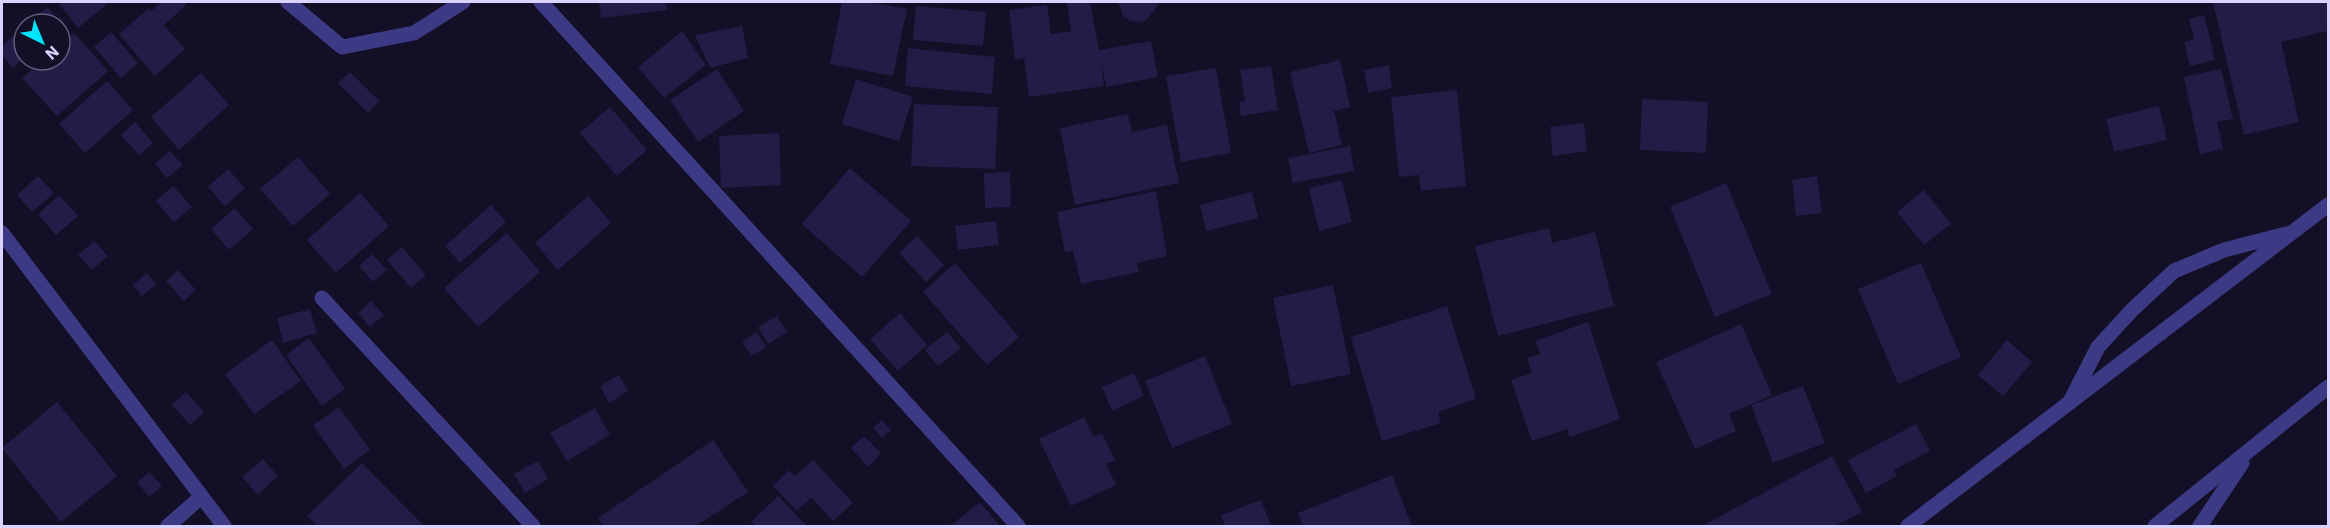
<svg xmlns="http://www.w3.org/2000/svg" width="2330" height="528" font-family="'IBM Plex Sans',sans-serif">
<rect width="100%" height="100%" fill="#130f26"/>
<!-- building -->
<g fill="#241b47">
<polygon points="62,2 110,2 78,28 59,4"/>
<polygon points="162,2 185,2 187,4 164,25 185,49 155,76 119,34 149,8 151,11"/>
<polygon points="599,2 666,2 667,10 601,18"/>
<polygon points="842,2 869,2 907,9 893,76 830,64"/>
<polygon points="1067,2 1090,2 1099,50 1151,41 1158,77 1106,87 1101,60 1104,86 1029,97 1024,58 1015,60 1009,10 1047,5 1051,34 1071,31"/>
<polygon points="1118,2 1157,2 1158,5 1147,20 1139,22 1130,21 1123,16"/>
<polygon points="2213,2 2328,2 2328,31 2281,42 2299,122 2244,135"/>
<polygon points="916,6 986,12 983,46 913,40"/>
<polygon points="47,7 63,25 60,27 60,24 27,24"/>
<polygon points="2204,15 2215,60 2190,66 2184,42 2194,39 2189,19"/>
<polygon points="24,26 24,58 12,68 2,55 2,46"/>
<polygon points="742,26 748,58 710,68 695,35"/>
<polygon points="682,31 706,65 664,98 638,67"/>
<polygon points="111,32 138,63 121,78 94,47"/>
<polygon points="74,33 108,71 57,116 22,78 43,60 60,60 60,45"/>
<polygon points="908,48 995,57 992,94 905,86"/>
<polygon points="1340,60 1350,107 1334,111 1342,145 1309,153 1290,72"/>
<polygon points="1389,65 1392,88 1368,93 1364,70"/>
<polygon points="1271,66 1278,110 1241,116 1239,102 1245,101 1240,70"/>
<polygon points="1216,68 1231,153 1181,162 1166,76"/>
<polygon points="717,69 744,111 698,142 670,100"/>
<polygon points="2221,69 2233,119 2217,122 2223,149 2200,154 2184,77"/>
<polygon points="350,72 379,101 368,113 338,83"/>
<polygon points="201,73 229,105 179,150 151,117"/>
<polygon points="856,79 913,97 899,141 842,124"/>
<polygon points="107,81 133,110 85,153 59,124"/>
<polygon points="1457,90 1466,186 1421,191 1419,175 1399,177 1391,97"/>
<polygon points="1642,99 1708,102 1706,153 1640,150"/>
<polygon points="914,104 998,107 995,169 911,166"/>
<polygon points="2159,106 2167,140 2114,152 2106,119"/>
<polygon points="610,107 647,150 617,176 580,133"/>
<polygon points="1128,114 1132,132 1167,125 1179,183 1075,205 1060,128"/>
<polygon points="135,122 153,143 139,155 121,135"/>
<polygon points="1584,123 1587,151 1553,156 1550,127"/>
<polygon points="779,133 781,185 721,188 719,136"/>
<polygon points="1350,146 1354,171 1293,183 1288,158"/>
<polygon points="170,151 183,165 167,178 155,164"/>
<polygon points="298,157 330,194 293,226 260,189"/>
<polygon points="850,168 911,221 862,277 802,224"/>
<polygon points="228,169 245,188 225,206 208,187"/>
<polygon points="1010,172 1011,207 985,208 984,173"/>
<polygon points="38,176 54,193 32,212 17,195"/>
<polygon points="1817,176 1822,213 1796,216 1792,180"/>
<polygon points="1342,180 1352,222 1319,231 1309,188"/>
<polygon points="1726,183 1772,294 1715,317 1670,207"/>
<polygon points="173,186 192,207 174,222 156,201"/>
<polygon points="1924,190 1951,224 1924,245 1897,212"/>
<polygon points="1156,191 1167,256 1137,263 1139,272 1081,284 1073,251 1065,252 1057,212"/>
<polygon points="1252,192 1258,218 1206,231 1200,205"/>
<polygon points="360,193 389,226 336,273 307,240"/>
<polygon points="59,195 78,216 56,235 38,214"/>
<polygon points="588,196 611,223 558,270 535,243"/>
<polygon points="491,205 506,222 460,263 445,246"/>
<polygon points="235,208 253,229 229,250 211,229"/>
<polygon points="996,221 999,245 958,250 955,226"/>
<polygon points="1549,228 1552,243 1595,232 1614,306 1498,336 1475,246"/>
<polygon points="507,233 540,272 478,327 444,288"/>
<polygon points="917,236 944,265 926,282 899,253"/>
<polygon points="94,241 108,256 92,270 78,255"/>
<polygon points="402,247 426,275 411,288 387,260"/>
<polygon points="372,254 387,270 373,282 359,266"/>
<polygon points="955,263 1019,337 987,365 923,292"/>
<polygon points="1921,263 1961,357 1898,384 1858,289"/>
<polygon points="178,270 196,290 184,301 166,281"/>
<polygon points="147,273 156,284 142,296 133,285"/>
<polygon points="1333,285 1351,374 1291,386 1273,298"/>
<polygon points="371,301 384,315 370,327 358,313"/>
<polygon points="1447,306 1476,399 1438,412 1441,423 1382,441 1351,337"/>
<polygon points="310,309 317,333 283,343 277,318"/>
<polygon points="900,313 927,345 898,371 870,339"/>
<polygon points="777,316 787,332 768,344 758,327"/>
<polygon points="1588,322 1620,419 1570,437 1567,429 1532,441 1511,380 1532,373 1527,358 1540,354 1535,341"/>
<polygon points="1741,324 1772,395 1729,414 1736,431 1695,449 1656,362"/>
<polygon points="757,332 766,347 751,356 742,341"/>
<polygon points="947,332 961,348 938,366 925,350"/>
<polygon points="309,338 345,389 322,406 286,355"/>
<polygon points="272,340 301,381 254,414 225,374"/>
<polygon points="2007,340 2032,362 2003,396 1978,375"/>
<polygon points="1205,356 1232,424 1172,448 1145,381"/>
<polygon points="1134,373 1144,396 1112,411 1102,387"/>
<polygon points="619,375 628,391 609,403 600,386"/>
<polygon points="1803,386 1825,443 1773,463 1751,405"/>
<polygon points="186,392 204,412 190,425 172,405"/>
<polygon points="57,402 117,476 61,522 2,448"/>
<polygon points="339,407 370,450 344,469 313,425"/>
<polygon points="595,408 610,435 567,461 550,433"/>
<polygon points="1084,417 1094,437 1102,433 1115,460 1106,464 1116,485 1071,506 1039,439"/>
<polygon points="882,420 891,430 882,438 873,428"/>
<polygon points="1916,424 1930,451 1894,470 1897,476 1866,493 1848,460"/>
<polygon points="864,436 881,453 868,467 851,448"/>
<polygon points="713,440 748,492 696,526 604,526 598,518"/>
<polygon points="1832,456 1862,512 1835,526 1702,526"/>
<polygon points="263,459 278,476 258,495 242,477"/>
<polygon points="813,460 853,503 833,521 811,497 797,511 773,486 789,470 795,476"/>
<polygon points="538,461 548,479 525,493 514,474"/>
<polygon points="362,463 424,526 318,526 307,516"/>
<polygon points="149,472 162,486 149,497 137,482"/>
<polygon points="1392,475 1412,526 1303,526 1298,513"/>
<polygon points="778,496 807,526 756,526 751,522"/>
<polygon points="1261,500 1271,526 1225,526 1221,515"/>
<polygon points="980,502 1000,526 950,526"/>
</g>
<g fill="none" stroke-linecap="round" stroke-linejoin="round">
<!-- minor -->
<g stroke="#3d3a85" stroke-width="15">
<polyline points="288,2 342,47 414,33 463,2"/>
<polyline points="541,2 1018,526"/>
<polyline points="2,233 224,526"/>
<polyline points="322,298 533,526"/>
<polyline points="2071,400 2098,347 2132,310 2174,271 2224,250 2286,234"/>
<polyline points="168,526 201,497"/>
<polyline points="1908,526 2328,205"/>
<polyline points="2155,526 2328,387"/>
<polyline points="2200,526 2242,463"/>
</g>
</g>
<!-- border -->
<rect width="2330" height="528" fill="none" stroke="#d9d4ff" stroke-width="6"/>
<!-- north arrow -->
<g transform="translate(42 42) rotate(137)"><circle r="28" fill="#130f26" stroke="#625e7d" stroke-width="1.5"/>
<path d="M0-4.5L10 22L0 15L-10 22Z" fill="#00e5ff"/>
<text y="-9" font-size="16" font-weight="bold" text-anchor="middle" fill="#d9d4ff">N</text>
</g>
</svg>
